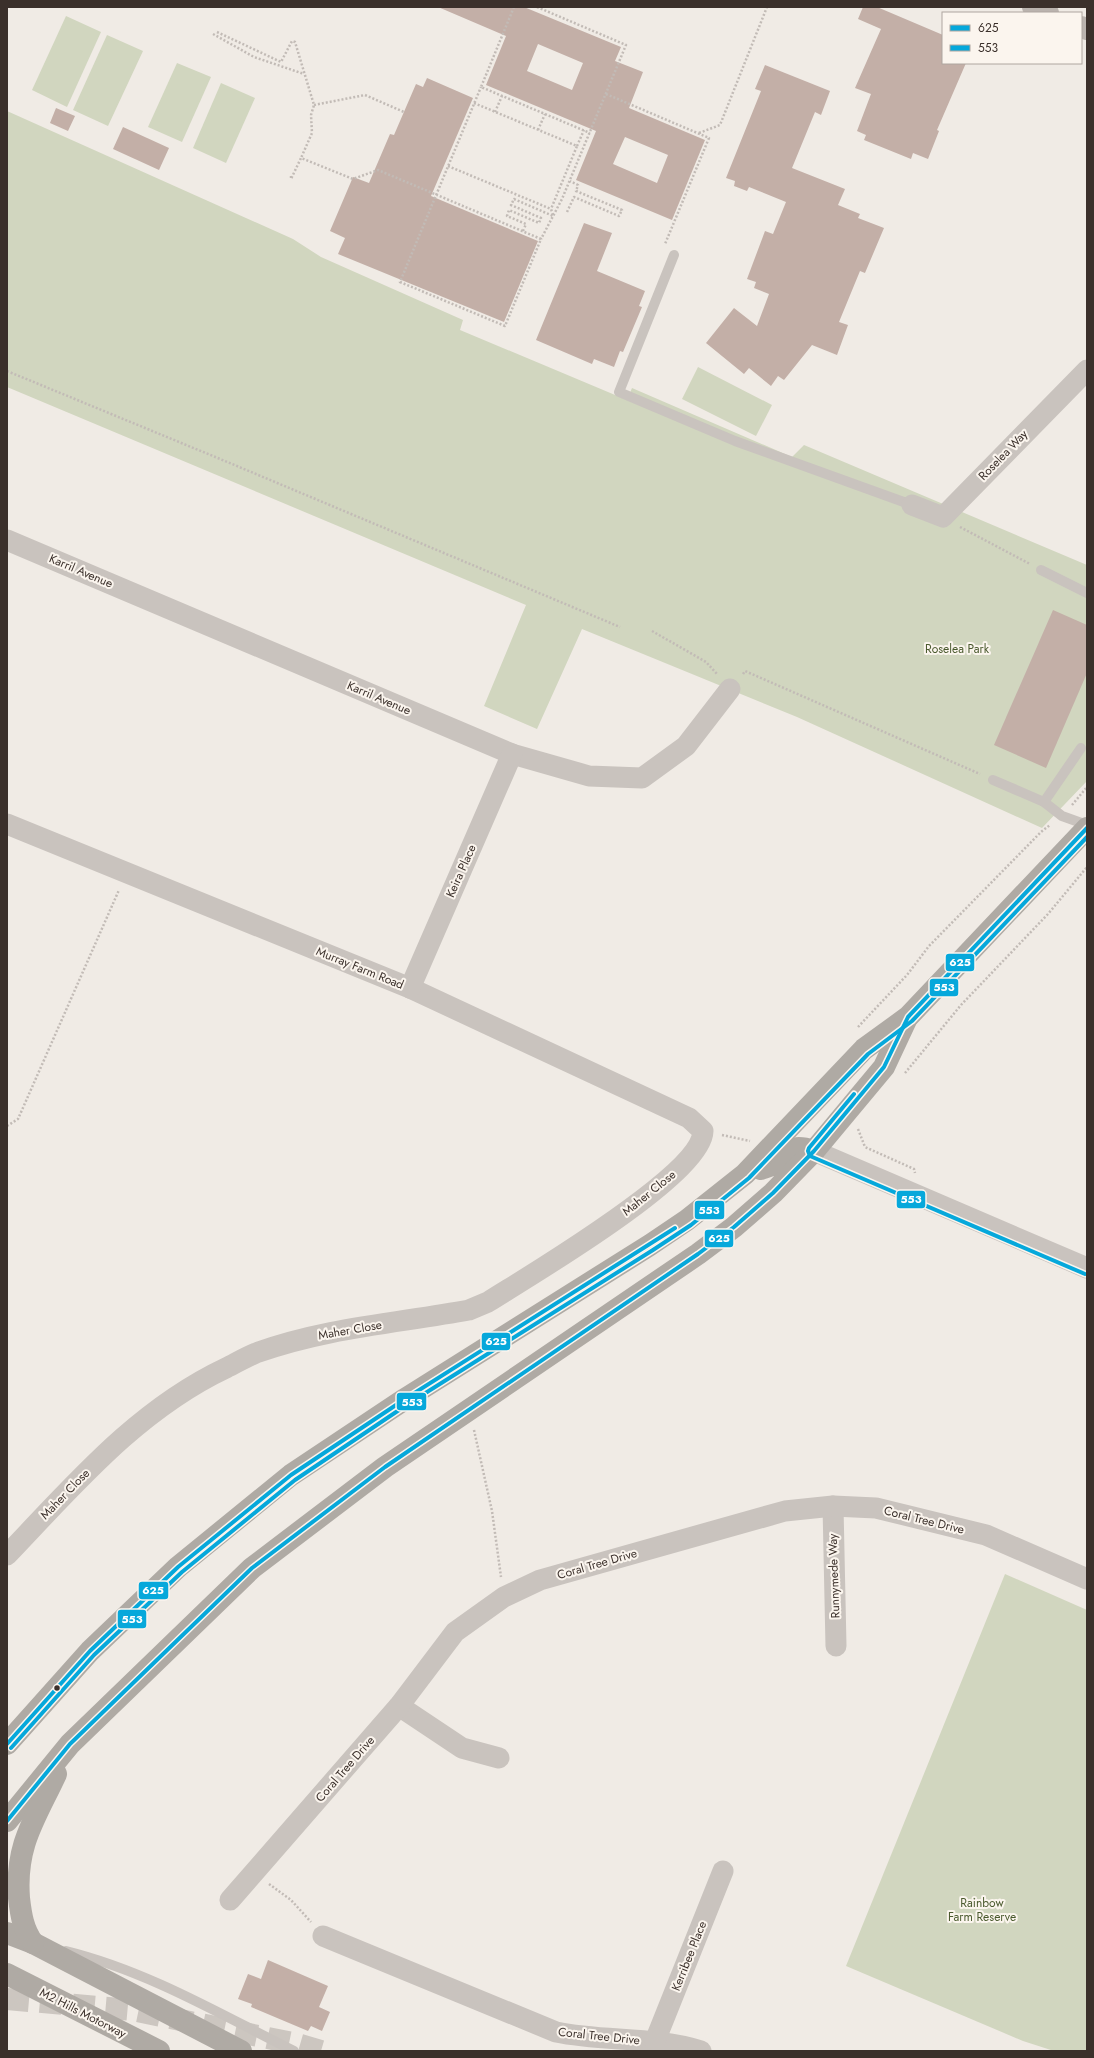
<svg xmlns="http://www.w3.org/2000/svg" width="1094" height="2058" font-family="Jost,sans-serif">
<rect width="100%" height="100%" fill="#f0ebe5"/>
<!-- green -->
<g fill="#d1d6bf">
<polygon points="66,16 101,32 67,107 32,90"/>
<polygon points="107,35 143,51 108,126 73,110"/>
<polygon points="177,63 211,77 182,142 148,127"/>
<polygon points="221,83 255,98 226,163 193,148"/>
<polygon points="7,111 293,239 321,257 463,320 460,330 627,400 632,388 792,457 804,445 1087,565 1087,781 1042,828 797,717 582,629 537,729 484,706 526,605 7,387"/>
<polygon points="698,367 772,405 756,436 682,399"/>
<polygon points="1005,1574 1087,1610 1087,2051 1054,2051 1023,2041 846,1966"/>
</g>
<!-- building -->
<g fill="#c3afa7" fill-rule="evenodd">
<path d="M438,7H524L621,47L615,61L643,72L629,108L705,140L672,220L576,180L596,131L486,85L506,36ZM538,44L583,63L572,90L527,71ZM625,137L668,155L657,183L613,164Z"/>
<polygon points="863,7 877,7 943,35 943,63 966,63 937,130 939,131 928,159 913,153 911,159 864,140 866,135 857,131 871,94 855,88 881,29 858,19"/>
<polygon points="765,65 830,91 821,115 815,112 792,168 845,189 838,205 860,214 858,218 884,228 865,273 860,271 839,322 848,325 837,355 812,345 784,380 778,376 771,386 749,368 744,374 706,343 734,308 757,326 769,294 754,288 756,282 747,279 765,231 773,234 786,202 749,187 747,191 734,186 735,181 726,178 761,91 755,89"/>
<polygon points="427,78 473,98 431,196 538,241 504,322 338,254 345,238 330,231 353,177 369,183 390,134 394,135 416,84 423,87"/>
<polygon points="56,108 75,116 68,131 50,123"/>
<polygon points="123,127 169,148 159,170 113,149"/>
<polygon points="584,223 612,233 597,271 645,291 639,306 642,307 623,352 620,351 614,367 594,359 592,364 536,340"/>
<polygon points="1053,610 1087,625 1087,673 1046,768 994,745"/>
<polygon points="268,1960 328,1986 319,2007 330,2012 322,2031 311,2026 308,2031 251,2007 252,2004 238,1999 248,1974 261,1979"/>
</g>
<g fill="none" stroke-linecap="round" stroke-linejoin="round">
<!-- highway-tunnel -->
<polyline stroke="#ccc6c0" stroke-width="22" stroke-dasharray="22 11" stroke-linecap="butt" points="7,1999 132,2010 297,2044 321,2051"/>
<!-- path -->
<g stroke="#c2bbb6" stroke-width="2.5" stroke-dasharray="2 2" stroke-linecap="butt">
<polyline points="514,7 481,87 590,133"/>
<polyline points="537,7 626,45 562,199 541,239"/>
<polyline points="217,32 281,62 292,41 295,42 314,105 311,115 312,133 301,158"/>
<polyline points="213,34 254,57 304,74"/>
<polyline points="606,94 709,138 665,244"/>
<polyline points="474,103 577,146 551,209"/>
<polyline points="314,105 365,95 404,112"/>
<polyline points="495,112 502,96"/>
<polyline points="538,130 545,114"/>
<polyline points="699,133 720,125 767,7"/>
<polyline points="577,146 584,130"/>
<polyline points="448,166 551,209 553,215"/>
<polyline points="291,176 291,179 301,158 353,179 378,170 541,239 505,326 400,282 481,87"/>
<polyline points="567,212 574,197 619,216 622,210 576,191 578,185 570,181"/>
<polyline points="523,231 526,224 507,216 509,210 539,223 541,218 511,205 514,199 553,216"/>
<polyline points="7,371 225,461 620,627"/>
<polyline points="960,527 1030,564"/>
<polyline points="652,631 706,662 718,675"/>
<polyline points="743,674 745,671 980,774"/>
<polyline points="1072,805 1087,787"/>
<polyline points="858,1027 907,975 929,946 1041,832 1050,825"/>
<polyline points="905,1073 961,1005 1048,914 1087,867"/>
<polyline points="7,1126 18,1119 119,890"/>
<polyline points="858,1129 865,1147 914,1169 915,1173"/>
<polyline points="722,1135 750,1141"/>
<polyline points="474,1430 492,1511 501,1577"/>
<polyline points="269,1884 291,1900 311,1922"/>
</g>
<!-- lane -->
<g stroke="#c9c3be" stroke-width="10">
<polyline points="674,255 619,392 735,441 912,505"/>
<polyline points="1041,570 1087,593"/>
<polyline points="993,780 1044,802 1062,816 1087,825"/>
<polyline points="1044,802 1081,748"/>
<path d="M66,1951C147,1971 220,2014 294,2051"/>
</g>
<!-- street -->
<g stroke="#c9c3be" stroke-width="21">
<polyline points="912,505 943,517 1087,370"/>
<polyline points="7,540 512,754 589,776 642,778 686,746 730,689"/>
<path d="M7,824L410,988L689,1118L703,1131C702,1175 527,1277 488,1302L469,1310C398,1323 325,1328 256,1353C246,1357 236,1363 226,1368C137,1410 74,1485 7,1555"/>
<polyline points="410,988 512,754"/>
<polyline points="814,1151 1087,1268"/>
<polyline points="833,1506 836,1646"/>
<polyline points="399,1706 462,1748 499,1758"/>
<polyline points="230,1900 399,1706 455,1632 504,1597 540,1580 785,1511 833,1506 876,1508 986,1535 1087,1579"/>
<path d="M323,1936L556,2032C604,2042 654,2036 701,2051"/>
<polyline points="655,2041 723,1871"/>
</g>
<!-- secondary -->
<g stroke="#bab3ae" stroke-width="22">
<polyline points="1033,7 1048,13"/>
<polyline points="1081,27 1087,29"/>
</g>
<!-- highway -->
<g stroke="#afaaa4" stroke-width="22">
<path d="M761,1169C765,1167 769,1166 773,1165C793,1155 786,1142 814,1151"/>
<polyline points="7,1744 90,1651 178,1567 291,1475 405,1399 650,1245 687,1220 745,1174 864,1049 908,1017 1087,828"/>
<polyline points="7,1821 70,1744 252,1568 385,1467 698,1254 734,1227 773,1193 814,1151 884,1067 906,1020"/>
<polyline points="7,1933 33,1943 241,2051"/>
<path d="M33,1943C23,1929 21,1915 19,1898C15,1845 35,1819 56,1774"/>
<polyline points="7,1974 159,2051"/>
</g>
<!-- bus-1 casing -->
<g stroke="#fbf5ee" stroke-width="7">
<g id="bus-1">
<polyline points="7,1744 90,1651 178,1567 291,1475 405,1399 675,1228"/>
<polyline points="7,1821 70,1744 252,1568 385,1467 698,1254 734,1227 773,1193 814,1151 884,1067 908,1017 1087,828"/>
</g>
</g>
<!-- bus-2 casing -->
<g stroke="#fbf5ee" stroke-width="7">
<g id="bus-2">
<polyline points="854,1094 809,1148 808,1151 810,1156 1085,1274"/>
<polyline points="11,1748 94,1655 182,1572 295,1480 408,1404 653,1250 691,1225 749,1178 868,1054 912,1021 1087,837"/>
</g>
</g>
<!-- bus-1 -->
<use href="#bus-1" stroke="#06a8db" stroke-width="4"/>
<!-- bus-2 -->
<use href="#bus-2" stroke="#06a8db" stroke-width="4"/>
</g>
<!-- markers -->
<circle fill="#3b302b" stroke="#fbf5ee" stroke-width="1.5" cx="57" cy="1688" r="3.5"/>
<g text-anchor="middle" stroke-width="4" stroke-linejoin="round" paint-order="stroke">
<!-- street labels -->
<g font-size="12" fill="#3b302b" stroke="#fbf5ee">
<text transform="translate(1003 455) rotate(-46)" y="4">Roselea Way</text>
<text transform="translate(81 571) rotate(23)" y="4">Karril Avenue</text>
<text transform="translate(379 698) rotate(23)" y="4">Karril Avenue</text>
<text transform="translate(461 871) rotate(-66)" y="4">Keira Place</text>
<text transform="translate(360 968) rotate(22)" y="4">Murray Farm Road</text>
<text transform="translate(649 1193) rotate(-39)" y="4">Maher Close</text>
<text transform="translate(350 1330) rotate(-10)" y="4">Maher Close</text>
<text transform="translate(65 1494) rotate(-46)" y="4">Maher Close</text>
<text transform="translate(924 1520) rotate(14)" y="4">Coral Tree Drive</text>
<text transform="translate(597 1564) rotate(-16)" y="4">Coral Tree Drive</text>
<text transform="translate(834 1576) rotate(-92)" y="4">Runnymede Way</text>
<text transform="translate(345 1769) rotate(-49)" y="4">Coral Tree Drive</text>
<text transform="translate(689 1956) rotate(-68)" y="4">Kerribee Place</text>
<text transform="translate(83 2013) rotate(27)" y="4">M2 Hills Motorway</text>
<text transform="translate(599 2036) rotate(6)" y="4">Coral Tree Drive</text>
</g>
<!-- park labels -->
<g font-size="12" fill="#4a5a2e" stroke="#fbf5ee">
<text x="957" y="653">Roselea Park</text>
<text x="982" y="1907">Rainbow<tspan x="982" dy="14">Farm Reserve</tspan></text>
</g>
</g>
<g stroke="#fbf5ee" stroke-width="1.5">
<rect x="945" y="953" width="30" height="19" rx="4" fill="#06a8db"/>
<rect x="929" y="978" width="30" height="19" rx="4" fill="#06a8db"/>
<rect x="896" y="1190" width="30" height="19" rx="4" fill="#06a8db"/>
<rect x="694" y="1200" width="31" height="20" rx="4" fill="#06a8db"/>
<rect x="704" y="1229" width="30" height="19" rx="4" fill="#06a8db"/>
<rect x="481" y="1332" width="30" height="19" rx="4" fill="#06a8db"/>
<rect x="396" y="1392" width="31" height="19" rx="4" fill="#06a8db"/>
<rect x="138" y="1581" width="31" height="19" rx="4" fill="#06a8db"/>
<rect x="117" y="1609" width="30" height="20" rx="4" fill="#06a8db"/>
</g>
<g font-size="11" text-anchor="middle" font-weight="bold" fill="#fff">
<text x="960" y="966">625</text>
<text x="944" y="991">553</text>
<text x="911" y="1203">553</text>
<text x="709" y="1214">553</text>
<text x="719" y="1242">625</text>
<text x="496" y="1345">625</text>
<text x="412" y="1406">553</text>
<text x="153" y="1594">625</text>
<text x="132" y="1623">553</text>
</g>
<!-- border -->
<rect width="1094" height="2058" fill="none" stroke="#3b302b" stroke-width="16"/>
<!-- legend -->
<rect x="942" y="12" width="140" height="52" fill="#fbf5ee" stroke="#aea6a0"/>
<rect x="950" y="25" width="20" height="6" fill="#06a8db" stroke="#aea6a0"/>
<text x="978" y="32" font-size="12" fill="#3b302b">625</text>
<rect x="950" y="45" width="20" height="6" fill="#06a8db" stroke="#aea6a0"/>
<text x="978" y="52" font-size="12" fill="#3b302b">553</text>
</svg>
